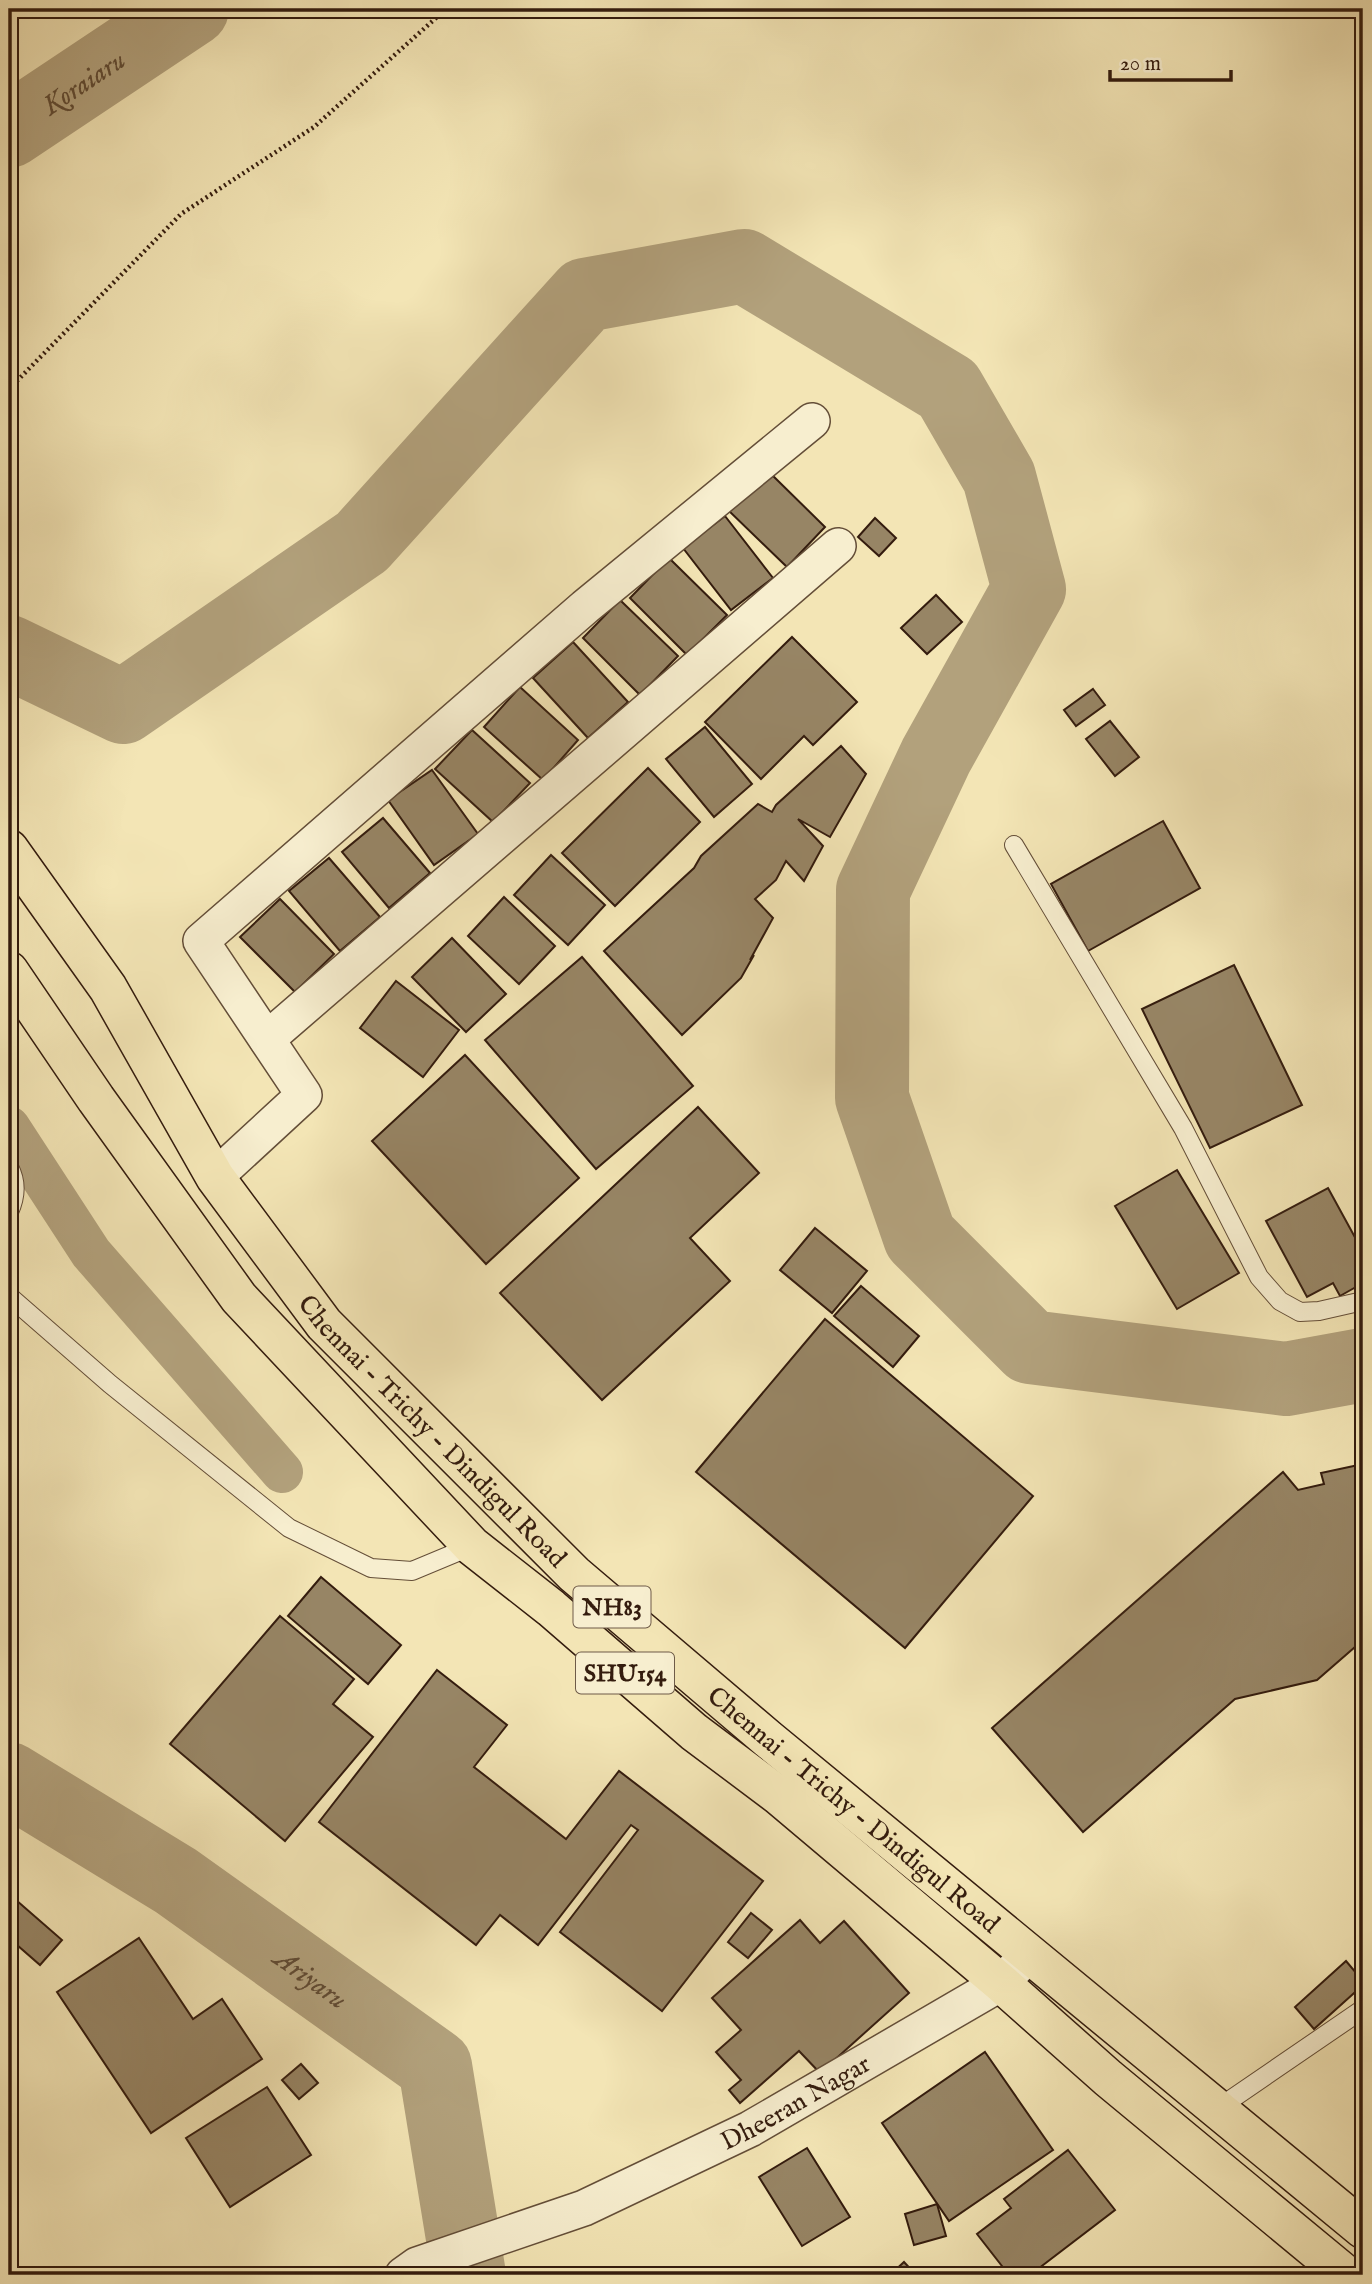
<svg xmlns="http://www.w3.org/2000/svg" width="1372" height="2284" font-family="'IM FELL English',serif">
<rect width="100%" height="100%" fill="#f3e5b5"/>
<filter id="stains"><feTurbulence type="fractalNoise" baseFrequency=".00286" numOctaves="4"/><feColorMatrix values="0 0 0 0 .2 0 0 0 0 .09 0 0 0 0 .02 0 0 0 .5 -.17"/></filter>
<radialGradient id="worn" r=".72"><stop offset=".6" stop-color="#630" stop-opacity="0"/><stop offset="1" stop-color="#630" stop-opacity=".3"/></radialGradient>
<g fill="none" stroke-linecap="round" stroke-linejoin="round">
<!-- canal -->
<polyline stroke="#b2a17c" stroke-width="42" points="9,1127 91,1253 282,1472"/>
<!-- river -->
<g stroke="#b2a17c" stroke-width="74">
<path id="s1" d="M9,131L192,9"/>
<polyline points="9,652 123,707 362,542 585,295 744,266 948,389 999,477 1029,589 936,756 873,890 872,1098 920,1237 1030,1347 1286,1379 1363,1365"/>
<path id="s2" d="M9,1779L176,1881L435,2066L469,2275"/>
</g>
</g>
<!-- building -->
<g fill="#978565" stroke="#341c0e" stroke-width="2">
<polygon points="766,469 825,527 787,567 727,509"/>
<polygon points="725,516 773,578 731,610 683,548"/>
<polygon points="875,518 896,538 879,556 858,537"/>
<polygon points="669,558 727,615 687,655 630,598"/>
<polygon points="936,595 962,622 927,654 901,628"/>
<polygon points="620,600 678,656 640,695 583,638"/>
<polygon points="792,637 857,702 813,745 804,736 761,779 705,722"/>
<polygon points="573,642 628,702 588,738 533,678"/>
<polygon points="520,687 578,740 543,780 484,727"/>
<polygon points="1093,689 1105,705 1076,726 1064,710"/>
<polygon points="1110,721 1139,757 1115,776 1086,739"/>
<polygon points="705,727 752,784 714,817 666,759"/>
<polygon points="472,730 530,783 493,822 435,769"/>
<polygon points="841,746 866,774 830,837 798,819 823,846 804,881 786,861 776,880 755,899 773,918 750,960 754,955 741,978 682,1035 604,951 694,868 701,856 758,804 772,812 776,805"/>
<polygon points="648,768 700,822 615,906 562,853"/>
<polygon points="432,770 478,834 434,865 388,800"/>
<polygon points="383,818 430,873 389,908 342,852"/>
<polygon points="1163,821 1200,888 1088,951 1051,884"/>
<polygon points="551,855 605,905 568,945 514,895"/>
<polygon points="329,858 380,917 340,951 289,891"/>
<polygon points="504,897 555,946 519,984 468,936"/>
<polygon points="280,899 334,954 295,992 240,937"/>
<polygon points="452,938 506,994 466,1032 412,977"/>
<polygon points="582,957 693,1086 596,1169 485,1040"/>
<polygon points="1234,965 1302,1105 1210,1148 1142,1009"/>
<polygon points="396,981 459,1030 423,1077 360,1028"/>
<polygon points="465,1055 579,1178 486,1264 372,1141"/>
<polygon points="698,1107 759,1173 690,1238 730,1281 602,1400 500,1293"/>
<polygon points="1177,1170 1239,1273 1177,1309 1115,1206"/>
<polygon points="1328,1188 1363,1252 1363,1283 1340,1296 1333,1283 1307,1297 1266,1221"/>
<polygon points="815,1228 867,1271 832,1313 780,1270"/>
<polygon points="861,1286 919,1336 893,1367 834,1316"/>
<polygon points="825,1319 1033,1496 905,1648 696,1472"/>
<polygon points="1363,1464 1363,1640 1317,1680 1235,1699 1083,1832 992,1728 1283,1472 1298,1490 1324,1484 1321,1473"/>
<polygon points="321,1577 401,1645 368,1684 288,1616"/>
<polygon points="280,1616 354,1679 333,1704 373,1737 285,1841 170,1744"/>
<polygon points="437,1670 507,1725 474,1767 566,1839 619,1771 763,1881 662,2011 560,1932 638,1830 631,1825 538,1945 500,1915 476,1945 319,1822"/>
<polygon points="16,1900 62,1940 40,1965 9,1938 9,1909"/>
<polygon points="751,1913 772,1930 748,1958 728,1942"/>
<polygon points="800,1920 820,1943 844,1921 909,1993 820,2073 799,2051 740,2103 729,2090 741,2080 716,2052 741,2030 712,1998"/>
<polygon points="139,1938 193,2019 222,1999 262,2059 151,2133 57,1992"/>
<polygon points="1346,1961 1363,1981 1363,1985 1314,2029 1295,2007"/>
<polygon points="985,2052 1053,2150 949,2221 882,2123"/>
<polygon points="301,2064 318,2083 299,2099 282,2080"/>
<polygon points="267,2087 311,2155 230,2207 186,2138"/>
<polygon points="807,2148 850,2217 802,2246 759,2177"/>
<polygon points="1068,2150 1115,2210 1030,2275 1009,2275 977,2234 1011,2208 1004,2199"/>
<polygon points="937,2204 946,2236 914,2245 905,2214"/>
<polygon points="904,2262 916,2275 890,2275"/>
</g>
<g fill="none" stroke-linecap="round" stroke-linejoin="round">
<!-- lane casing -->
<g stroke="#644e38" stroke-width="20">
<g id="lane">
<polyline points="1014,845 1183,1128 1259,1277 1280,1301 1300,1312 1319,1311 1363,1301"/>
<path d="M9,1167C17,1182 16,1197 9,1212"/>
<polyline points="9,1296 110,1384 289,1528 371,1568 412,1571 472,1546"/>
<polyline points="1217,2109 1363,2009"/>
</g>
</g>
<!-- street casing -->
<g stroke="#644e38" stroke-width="38">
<g id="street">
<polyline points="267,1039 838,546"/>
<polyline points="215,1177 304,1095 201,941 585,607 812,421"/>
<path id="s3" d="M403,2275L417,2265L584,2208L750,2129L1001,1983L1029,1954"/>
</g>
</g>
<!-- highway casing -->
<g stroke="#341c0e" stroke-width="41">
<g id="highway">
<path id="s4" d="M9,849L108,988L215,1177L324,1324L574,1574L768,1739L1363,2229"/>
<polyline points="9,971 96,1099 239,1298 472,1546 551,1608 694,1732 778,1795 1001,1983 1108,2078 1346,2275"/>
</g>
</g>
<!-- path -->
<polyline stroke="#341c0e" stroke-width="4.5" stroke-dasharray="2 3.5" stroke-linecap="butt" points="9,389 181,214 314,127 446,9"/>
<!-- lane -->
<use href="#lane" stroke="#f7eecf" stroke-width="18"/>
<!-- street -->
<use href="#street" stroke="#f7eecf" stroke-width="35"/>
<!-- highway -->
<use href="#highway" stroke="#f3e5b5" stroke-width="38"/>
</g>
<g text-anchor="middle" stroke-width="6" stroke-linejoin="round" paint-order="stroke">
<!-- shield labels -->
<g fill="#f7eecf" stroke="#6e5b48" stroke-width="2">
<rect x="573.5" y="1586.5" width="77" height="41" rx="5"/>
<rect x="576" y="1652.5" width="98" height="41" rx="5"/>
</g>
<g font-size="24" font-weight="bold" fill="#341c0e">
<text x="612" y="1615">NH83</text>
<text x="625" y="1681">SHU154</text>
</g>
<!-- street labels -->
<g font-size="26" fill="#341c0e" stroke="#f7eecf">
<text dy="9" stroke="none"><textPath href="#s4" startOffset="723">Chennai - Trichy - Dindigul Road</textPath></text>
<text dy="9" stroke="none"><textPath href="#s4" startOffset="1290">Chennai - Trichy - Dindigul Road</textPath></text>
<text dy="9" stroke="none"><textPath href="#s3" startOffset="430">Dheeran Nagar</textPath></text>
</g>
<!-- water labels -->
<g font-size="28" font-style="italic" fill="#604b34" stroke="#f7eecf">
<text dy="10" stroke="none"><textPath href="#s1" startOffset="89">Koraiaru</textPath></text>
<text dy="10" stroke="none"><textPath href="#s2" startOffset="362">Ariyaru</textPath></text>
</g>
</g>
<!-- margin -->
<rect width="1372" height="2284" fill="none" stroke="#f3e5b5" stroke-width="35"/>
<rect x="10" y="10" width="1351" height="2263" fill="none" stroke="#341c0e" stroke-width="3.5"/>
<rect x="18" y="18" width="1337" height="2249" fill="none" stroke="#341c0e" stroke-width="2"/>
<!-- scale -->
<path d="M1110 70v10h121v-10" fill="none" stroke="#341c0e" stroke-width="3.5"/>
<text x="1120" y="70" font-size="21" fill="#341c0e" stroke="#f7eecf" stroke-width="5" paint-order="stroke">20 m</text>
<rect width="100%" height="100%" filter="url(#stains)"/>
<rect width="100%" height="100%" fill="url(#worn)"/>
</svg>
